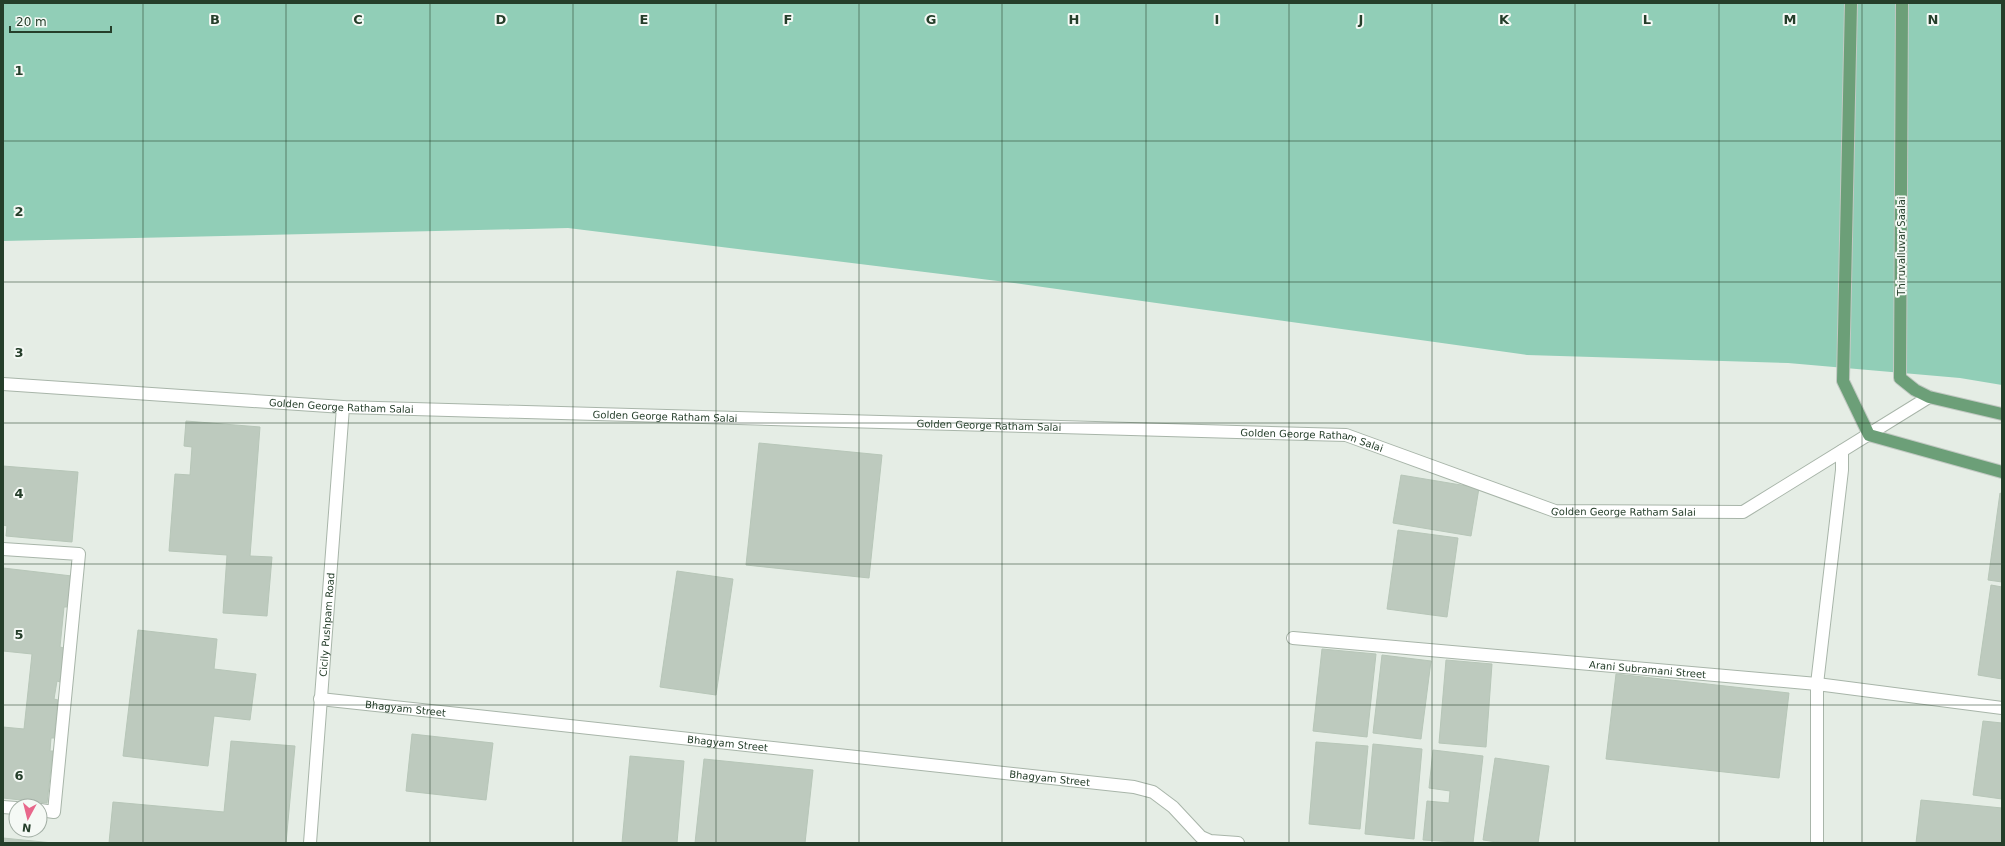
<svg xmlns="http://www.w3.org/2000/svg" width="2005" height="846" font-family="'DejaVu Sans',sans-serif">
<rect width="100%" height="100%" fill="#e5ede5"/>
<!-- water -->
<polygon fill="#91ceb7" points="3,3 2002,3 2002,385 1960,378 1788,363 1527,355 1014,283 568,228 3,241"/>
<!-- building -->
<g fill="#bdcabe" stroke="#b7c6b8">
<polygon points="186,421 260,427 250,556 272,557 267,616 223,613 227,555 169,551 175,474 190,475 192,447 184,446"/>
<polygon points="759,443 882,455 869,578 746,565"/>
<polygon points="3,466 78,472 72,542 6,536 7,526 3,525"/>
<polygon points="1401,475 1479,488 1471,536 1393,523"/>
<polygon points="2000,493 2002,494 2002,582 1988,580"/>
<polygon points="1398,530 1458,538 1447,617 1387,609"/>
<polygon points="3,568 72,576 69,607 64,607 60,647 64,648 60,682 57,681 54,699 58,700 54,738 51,738 50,751 53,751 47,803 3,798 3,727 24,729 32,654 3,651"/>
<polygon points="677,571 733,579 716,695 660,687"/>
<polygon points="1991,585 2002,587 2002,679 1978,675"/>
<polygon points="138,630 217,639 214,669 256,674 250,720 214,716 208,766 123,756"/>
<polygon points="1322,649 1376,654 1367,737 1313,731"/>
<polygon points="1382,655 1431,661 1421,739 1373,733"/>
<polygon points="1446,660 1492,664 1486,747 1439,743"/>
<polygon points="1616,674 1789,693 1779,778 1606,759"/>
<polygon points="1983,721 2002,723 2002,799 1973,795"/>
<polygon points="412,734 493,743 486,800 406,791"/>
<polygon points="231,741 295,746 286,843 109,843 113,802 224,812"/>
<polygon points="1316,742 1368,746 1360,829 1309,824"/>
<polygon points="1373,744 1422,749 1414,839 1365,834"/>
<polygon points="1433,750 1483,756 1473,843 1423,840 1427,801 1449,803 1450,791 1429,788"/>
<polygon points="630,756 684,761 677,843 622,843"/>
<polygon points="1495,758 1549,766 1538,843 1504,843 1483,840"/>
<polygon points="704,759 813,770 805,843 695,843"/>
<polygon points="1921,800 2002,808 2002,843 1916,843"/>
<polygon points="3,838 53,843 3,843"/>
</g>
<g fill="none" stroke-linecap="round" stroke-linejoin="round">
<!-- minor casing -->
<g stroke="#a8b5a9" stroke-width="14">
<g id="minor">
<path id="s1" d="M3,384L343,407L1346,435L1555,511L1743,512L1929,397"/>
<polyline points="3,549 79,554 54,812 40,810"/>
<path id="s2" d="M1293,638L1817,684L2002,708"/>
<path id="s3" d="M320,699L1134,787L1153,792L1173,807L1201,837L1210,841L1238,843"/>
<polyline points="3,807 16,808"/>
<path id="s4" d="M310,843L343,407"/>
<polyline points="1817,843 1817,684 1842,470 1842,451"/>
</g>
</g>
<!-- major casing -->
<g stroke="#c2c9c3" stroke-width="14">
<g id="major">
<polyline points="1851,3 1843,381 1869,435 2002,472"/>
<polyline points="1902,3 1900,378 1915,390 1929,397 2002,414"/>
</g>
</g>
<!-- minor -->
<use href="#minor" stroke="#fff" stroke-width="12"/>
<!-- major -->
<use href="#major" stroke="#6c9f78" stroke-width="12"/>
</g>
<!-- grid -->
<path fill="none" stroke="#253e2a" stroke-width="1" stroke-opacity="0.55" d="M143,3V843M286,3V843M430,3V843M573,3V843M716,3V843M859,3V843M1002,3V843M1146,3V843M1289,3V843M1432,3V843M1575,3V843M1719,3V843M1862,3V843M3,141H2002M3,282H2002M3,423H2002M3,564H2002M3,705H2002"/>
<g text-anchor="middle" stroke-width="4" stroke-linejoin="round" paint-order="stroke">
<!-- street labels -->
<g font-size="10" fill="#253e2a" stroke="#f5f9f5">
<text transform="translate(1901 246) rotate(-90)" y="4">Thiruvalluvar Saalai</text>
<text dy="4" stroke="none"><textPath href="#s1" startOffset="339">Golden George Ratham Salai</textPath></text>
<text dy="4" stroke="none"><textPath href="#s1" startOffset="663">Golden George Ratham Salai</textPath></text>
<text dy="4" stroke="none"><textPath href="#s1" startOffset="987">Golden George Ratham Salai</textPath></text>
<text dy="4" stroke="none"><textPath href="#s1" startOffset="1311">Golden George Ratham Salai</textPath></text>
<text dy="4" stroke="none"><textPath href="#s1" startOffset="1635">Golden George Ratham Salai</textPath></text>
<text dy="4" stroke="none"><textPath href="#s4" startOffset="219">Cicily Pushpam Road</textPath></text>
<text dy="4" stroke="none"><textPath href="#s2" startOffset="356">Arani Subramani Street</textPath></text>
<text dy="4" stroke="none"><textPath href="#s3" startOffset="86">Bhagyam Street</textPath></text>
<text dy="4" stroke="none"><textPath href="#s3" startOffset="410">Bhagyam Street</textPath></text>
<text dy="4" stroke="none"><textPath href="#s3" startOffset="734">Bhagyam Street</textPath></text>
</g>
</g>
<g font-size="13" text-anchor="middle" font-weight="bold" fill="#253e2a" stroke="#f5f9f5" stroke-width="4" stroke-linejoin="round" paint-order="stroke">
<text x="215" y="24">B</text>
<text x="358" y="24">C</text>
<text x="501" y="24">D</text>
<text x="644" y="24">E</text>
<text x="788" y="24">F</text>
<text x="931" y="24">G</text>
<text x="1074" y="24">H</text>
<text x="1217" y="24">I</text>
<text x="1361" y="24">J</text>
<text x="1504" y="24">K</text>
<text x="1647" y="24">L</text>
<text x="1790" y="24">M</text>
<text x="1933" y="24">N</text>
<text x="19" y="75">1</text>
<text x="19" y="216">2</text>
<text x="19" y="357">3</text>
<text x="19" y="498">4</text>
<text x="19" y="639">5</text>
<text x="19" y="780">6</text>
</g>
<!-- border -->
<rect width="2005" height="846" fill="none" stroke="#253e2a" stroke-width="8"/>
<!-- north arrow -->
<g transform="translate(28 818) rotate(187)"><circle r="19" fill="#f5f9f5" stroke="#a2aea4"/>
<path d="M0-3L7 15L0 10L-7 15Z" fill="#e8678b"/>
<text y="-6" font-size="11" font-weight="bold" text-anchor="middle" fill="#253e2a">N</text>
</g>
<!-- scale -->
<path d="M10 26v6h101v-6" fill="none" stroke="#253e2a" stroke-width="2"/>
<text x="16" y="26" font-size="12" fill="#253e2a" stroke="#f5f9f5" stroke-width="3" paint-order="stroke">20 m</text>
</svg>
